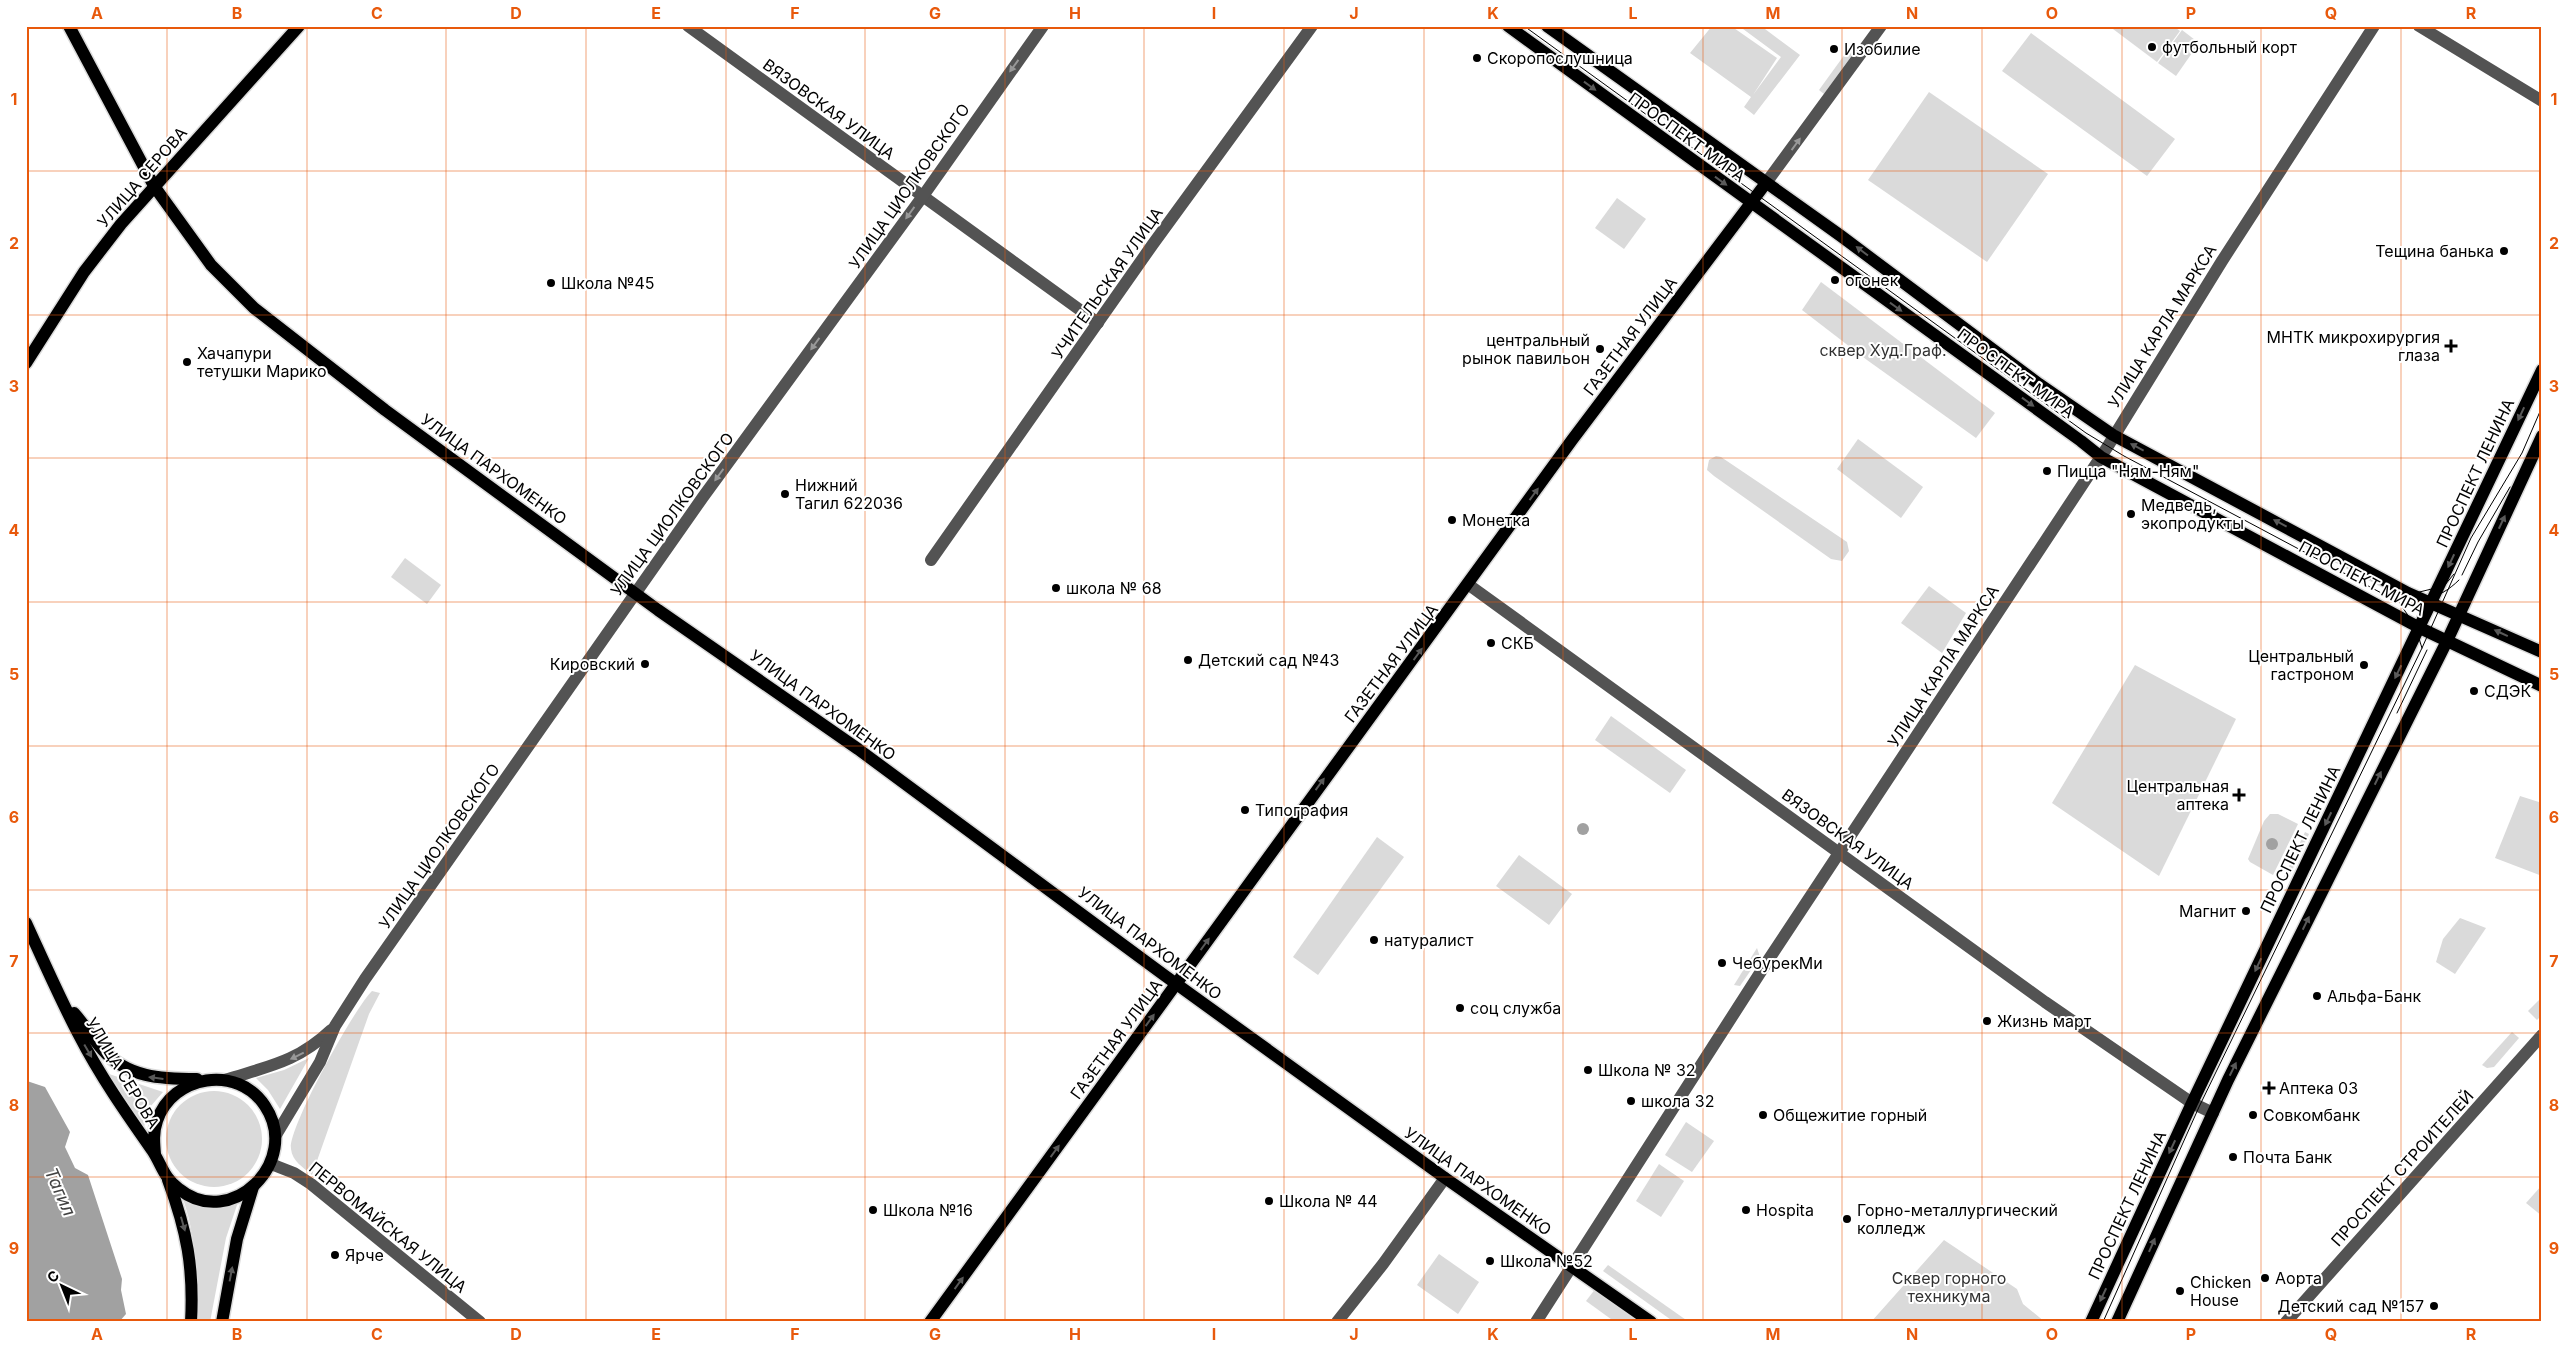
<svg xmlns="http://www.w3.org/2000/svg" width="2568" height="1348" font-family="Inter,sans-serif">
<rect width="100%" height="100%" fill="#fff"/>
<!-- green -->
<g fill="#dadada">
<polygon points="1712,26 1731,26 1777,58 1753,95 1781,57 1739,26 1761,26 1800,55 1754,115 1744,107 1751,97 1690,53"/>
<polygon points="2109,26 2173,26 2180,31 2157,62"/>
<polygon points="2182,30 2199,43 2176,76 2158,63"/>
<polygon points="2031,33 2175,139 2147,176 2002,71"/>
<polygon points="1853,43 1858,47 1824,94 1819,90"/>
<polygon points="1929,92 2048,174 1987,262 1868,180"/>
<polygon points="1617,198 1646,219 1624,249 1595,228"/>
<polygon points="1821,282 1995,413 1976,438 1867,360 1802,310"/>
<polygon points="1858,439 1923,487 1901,518 1837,469"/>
<polygon points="1716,456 1721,457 1847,542 1849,551 1842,561 1831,559 1714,476 1707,470 1709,460"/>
<polygon points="405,558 441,585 427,604 391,577"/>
<polygon points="1929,586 1966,613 1942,653 1901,623"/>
<polygon points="2135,665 2236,719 2159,876 2052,803"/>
<polygon points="1611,716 1686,770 1670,793 1595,740"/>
<polygon points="2520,796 2542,803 2542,876 2495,858"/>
<polygon points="2270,814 2278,814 2298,824 2273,875 2250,862 2248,859 2264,821"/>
<polygon points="2305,832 2309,834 2288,879 2284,877"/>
<polygon points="1377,837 1404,857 1318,975 1293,957"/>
<polygon points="1519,855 1572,894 1549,925 1496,886"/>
<polygon points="2460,918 2486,928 2455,974 2436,962 2443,939"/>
<polygon points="1757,948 1760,957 1740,986 1734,985"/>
<path d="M372,991L380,993L369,1014L312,1175C304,1168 292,1161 291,1149C288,1128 355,1007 372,991Z"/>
<polygon points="2542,997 2542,1015 2537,1020 2528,1011"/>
<polygon points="2512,1032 2519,1038 2494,1067 2487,1068 2482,1065"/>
<polygon points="309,1058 280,1109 268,1090 256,1078 284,1070"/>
<polygon points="109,1074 163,1092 150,1107 144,1127"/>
<circle cx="214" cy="1139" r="48"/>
<polygon points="1686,1122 1714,1141 1692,1172 1665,1155"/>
<polygon points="1659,1164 1684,1181 1661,1217 1636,1201"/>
<polygon points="2542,1185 2542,1216 2526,1203"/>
<path d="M187,1196L238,1202L226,1238L210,1322H196C197,1280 197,1239 183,1199Z"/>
<polygon points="1944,1240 2017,1289 2023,1304 2045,1322 1871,1322"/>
<polygon points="1439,1254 1479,1282 1458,1314 1417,1285"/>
<polygon points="1608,1265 1689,1322 1674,1322 1603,1271"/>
<polygon points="1596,1288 1644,1322 1615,1322 1586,1301"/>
</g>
<!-- water -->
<g fill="#a1a1a1">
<circle cx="1583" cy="829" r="6"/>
<circle cx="2272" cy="844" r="6"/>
<polygon points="26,1077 27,1081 45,1087 70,1132 65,1147 75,1168 88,1175 122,1279 121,1290 126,1314 119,1322 28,1322"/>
</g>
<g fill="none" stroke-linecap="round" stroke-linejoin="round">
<!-- major casing -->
<g stroke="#dbdbdb" stroke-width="15">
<g id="major">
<polyline points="69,26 154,186 211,265 254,308 385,410 658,610 858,749 1164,975 1445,1178 1651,1322"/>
<polyline points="1508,26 2081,441 2101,457 2420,628 2542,686"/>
<polyline points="1547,26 1841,236 2039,384 2113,435 2408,593 2542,652"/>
<polyline points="26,363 84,272 121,224 299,26"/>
<path d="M26,923C43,960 60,999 79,1035C100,1076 126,1113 152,1150C162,1165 163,1177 179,1189C231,1231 302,1161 265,1106C238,1064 172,1075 157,1121C153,1132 154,1143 155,1154"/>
<path d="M74,1013C84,1024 92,1038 102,1049C127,1078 162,1079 197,1079"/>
<path d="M168,1180C187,1231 194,1268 191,1322"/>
<polyline points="222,1322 237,1239 253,1187"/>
<polyline points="930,1322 1572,440 1766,183"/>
<polyline points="2091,1322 2192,1103 2542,370"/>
<polyline points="2117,1322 2228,1080 2447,641 2542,436"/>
</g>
</g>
<!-- minor -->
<g stroke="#535353" stroke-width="12">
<polyline points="688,26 1098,323"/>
<polyline points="2419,26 2542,101"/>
<polyline points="1766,183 1881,26"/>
<polyline points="931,560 1153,244 1312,26"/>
<polyline points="1469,585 2045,1002 2192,1103 2213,1113"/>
<path d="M225,1080C269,1066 297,1062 331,1030"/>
<polyline points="276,1135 320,1062 335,1026 365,979 703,497 923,196 1043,26"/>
<polyline points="271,1164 294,1173 311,1184 480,1322"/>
<polyline points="1337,1322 1383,1264 1445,1178"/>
<polyline points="1536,1322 1769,959 2108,446 2222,261 2374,26"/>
<polyline points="2286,1322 2542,1035"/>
</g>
<!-- major -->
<use href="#major" stroke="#000" stroke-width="12"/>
<!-- tram -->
<g stroke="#000" stroke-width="1">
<path d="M1524,26L2086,433L2124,456L2387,596C2415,604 2438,601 2459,580"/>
<polyline points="2462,575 2478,542 2510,487"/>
<polyline points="2407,595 2444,586 2454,574"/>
<polyline points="2395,596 2415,626 2422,648"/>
<polyline points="2397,713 2427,650"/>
<polyline points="2103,1322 2199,1107 2422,648 2471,538 2522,453 2542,407"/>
</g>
</g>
<!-- one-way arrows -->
<defs><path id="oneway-solid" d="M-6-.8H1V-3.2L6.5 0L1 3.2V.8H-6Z" transform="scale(1.25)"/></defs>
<g fill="#989898">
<use href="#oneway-solid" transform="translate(1014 66) rotate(126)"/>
<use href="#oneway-solid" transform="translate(1796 144) rotate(-54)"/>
<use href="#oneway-solid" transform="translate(910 213) rotate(126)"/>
<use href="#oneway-solid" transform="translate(815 344) rotate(126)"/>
<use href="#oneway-solid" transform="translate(719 475) rotate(126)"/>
<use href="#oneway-solid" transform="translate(297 1056) rotate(154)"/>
</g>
<g fill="#595959">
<use href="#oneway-solid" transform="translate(1590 86) rotate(36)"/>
<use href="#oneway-solid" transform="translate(1721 181) rotate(36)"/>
<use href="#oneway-solid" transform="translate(1862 251) rotate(-143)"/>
<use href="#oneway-solid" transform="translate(1896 307) rotate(36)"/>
<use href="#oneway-solid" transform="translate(2028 402) rotate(36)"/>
<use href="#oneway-solid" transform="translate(2521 414) rotate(115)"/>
<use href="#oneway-solid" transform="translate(2137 447) rotate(-152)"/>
<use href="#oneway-solid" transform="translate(1534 494) rotate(-54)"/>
<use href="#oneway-solid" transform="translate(2502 522) rotate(-65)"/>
<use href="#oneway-solid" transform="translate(2280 523) rotate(-152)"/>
<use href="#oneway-solid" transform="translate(2451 561) rotate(115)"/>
<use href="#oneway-solid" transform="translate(2501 633) rotate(-155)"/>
<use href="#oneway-solid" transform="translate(1418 654) rotate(-54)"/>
<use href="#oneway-solid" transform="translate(2398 672) rotate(116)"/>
<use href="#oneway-solid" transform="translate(2378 778) rotate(-64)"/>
<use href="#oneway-solid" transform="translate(1320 784) rotate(-54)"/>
<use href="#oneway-solid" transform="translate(2328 819) rotate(116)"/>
<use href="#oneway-solid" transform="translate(2306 923) rotate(-64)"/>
<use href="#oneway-solid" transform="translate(1205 944) rotate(-54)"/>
<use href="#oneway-solid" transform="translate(2258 965) rotate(115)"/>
<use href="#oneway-solid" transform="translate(1150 1020) rotate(-54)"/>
<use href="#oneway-solid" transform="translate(88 1051) rotate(60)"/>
<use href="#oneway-solid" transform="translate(2233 1069) rotate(-64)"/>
<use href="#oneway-solid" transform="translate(156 1078) rotate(-173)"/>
<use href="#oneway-solid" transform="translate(2172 1147) rotate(115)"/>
<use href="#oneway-solid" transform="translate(1055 1151) rotate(-54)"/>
<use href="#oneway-solid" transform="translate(183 1224) rotate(74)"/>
<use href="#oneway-solid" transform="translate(2152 1245) rotate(-66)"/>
<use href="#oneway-solid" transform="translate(231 1274) rotate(-79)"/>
<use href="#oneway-solid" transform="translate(959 1283) rotate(-54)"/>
<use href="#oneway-solid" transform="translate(2103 1295) rotate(115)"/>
</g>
<!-- grid -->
<path fill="none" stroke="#e8590c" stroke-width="1" stroke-opacity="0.55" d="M167,26V1322M307,26V1322M446,26V1322M586,26V1322M726,26V1322M865,26V1322M1005,26V1322M1144,26V1322M1284,26V1322M1424,26V1322M1563,26V1322M1703,26V1322M1842,26V1322M1982,26V1322M2122,26V1322M2261,26V1322M2401,26V1322M26,171H2542M26,315H2542M26,458H2542M26,602H2542M26,746H2542M26,890H2542M26,1033H2542M26,1177H2542"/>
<!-- markers -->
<g fill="#000" stroke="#fff" stroke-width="2">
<circle cx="2152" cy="47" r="5"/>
<circle cx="1834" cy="49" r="5"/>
<circle cx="1477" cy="58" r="5"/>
<circle cx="2504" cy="251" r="5"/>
<circle cx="1835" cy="280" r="5"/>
<circle cx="551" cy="283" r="5"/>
<path d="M2448.5 338.5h5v5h5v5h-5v5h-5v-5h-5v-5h5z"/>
<circle cx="1600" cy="349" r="5"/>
<circle cx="187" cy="362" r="5"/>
<circle cx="2047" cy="471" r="5"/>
<circle cx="785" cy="494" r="5"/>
<circle cx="2131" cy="514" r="5"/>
<circle cx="1452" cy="520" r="5"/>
<circle cx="1056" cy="588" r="5"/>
<circle cx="1491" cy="643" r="5"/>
<circle cx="1188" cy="660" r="5"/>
<circle cx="645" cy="664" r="5"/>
<circle cx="2364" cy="665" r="5"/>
<circle cx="2474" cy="691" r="5"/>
<path d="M2236.5 787.5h5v5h5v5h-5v5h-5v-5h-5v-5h5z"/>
<circle cx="1245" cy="810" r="5"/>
<circle cx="2246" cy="911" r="5"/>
<circle cx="1374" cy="940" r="5"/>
<circle cx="1722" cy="963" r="5"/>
<circle cx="2317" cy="996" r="5"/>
<circle cx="1460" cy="1008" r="5"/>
<circle cx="1987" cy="1021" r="5"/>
<circle cx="1588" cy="1070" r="5"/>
<path d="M2266.5 1080.5h5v5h5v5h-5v5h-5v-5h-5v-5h5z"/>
<circle cx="1631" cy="1101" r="5"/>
<circle cx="1763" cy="1115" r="5"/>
<circle cx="2253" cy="1115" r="5"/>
<circle cx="2233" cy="1157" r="5"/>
<circle cx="1269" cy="1201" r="5"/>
<circle cx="873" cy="1210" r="5"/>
<circle cx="1746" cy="1210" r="5"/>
<circle cx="1847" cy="1219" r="5"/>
<circle cx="335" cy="1255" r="5"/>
<circle cx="1490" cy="1261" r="5"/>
<circle cx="2265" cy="1278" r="5"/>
<circle cx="2180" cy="1291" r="5"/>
<circle cx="2434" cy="1306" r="5"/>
</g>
<g text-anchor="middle" stroke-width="4" stroke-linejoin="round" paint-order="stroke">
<!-- poi labels -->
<g font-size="16" fill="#000" stroke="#fff" text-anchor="start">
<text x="2162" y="53">футбольный корт</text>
<text x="1844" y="55">Изобилие</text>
<text x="1487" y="64">Скоропослушница</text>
<text x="2494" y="257" text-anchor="end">Тещина банька</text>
<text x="1845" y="286">огонек</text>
<text x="561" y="289">Школа №45</text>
<text x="2440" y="343" text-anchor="end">МНТК микрохирургия<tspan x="2440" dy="18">глаза</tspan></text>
<text x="1590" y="346" text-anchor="end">центральный<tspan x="1590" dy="18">рынок павильон</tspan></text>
<text x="197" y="359">Хачапури<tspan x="197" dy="18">тетушки Марико</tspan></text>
<text x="2057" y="477">Пицца "Ням-Ням"</text>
<text x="795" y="491">Нижний<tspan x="795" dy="18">Тагил 622036</tspan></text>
<text x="2141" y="511">Медведь,<tspan x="2141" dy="18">экопродукты</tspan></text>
<text x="1462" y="526">Монетка</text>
<text x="1066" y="594">школа № 68</text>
<text x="1501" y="649">СКБ</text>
<text x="2354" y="662" text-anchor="end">Центральный<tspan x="2354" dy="18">гастроном</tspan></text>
<text x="1198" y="666">Детский сад №43</text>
<text x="635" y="670" text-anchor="end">Кировский</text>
<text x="2484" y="697">СДЭК</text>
<text x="2229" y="792" text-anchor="end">Центральная<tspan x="2229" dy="18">аптека</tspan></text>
<text x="1255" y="816">Типография</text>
<text x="2236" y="917" text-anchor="end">Магнит</text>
<text x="1384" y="946">натуралист</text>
<text x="1732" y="969">ЧебурекМи</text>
<text x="2327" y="1002">Альфа-Банк</text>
<text x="1470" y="1014">соц служба</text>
<text x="1997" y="1027">Жизнь март</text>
<text x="1598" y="1076">Школа № 32</text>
<text x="2279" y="1094">Аптека 03</text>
<text x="1641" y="1107">школа 32</text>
<text x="1773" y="1121">Общежитие горный</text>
<text x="2263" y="1121">Совкомбанк</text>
<text x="2243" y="1163">Почта Банк</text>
<text x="1279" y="1207">Школа № 44</text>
<text x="883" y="1216">Школа №16</text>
<text x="1756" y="1216">Hospita</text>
<text x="1857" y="1216">Горно-металлургический<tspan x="1857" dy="18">колледж</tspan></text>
<text x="345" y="1261">Ярче</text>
<text x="1500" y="1267">Школа №52</text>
<text x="2275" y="1284">Аорта</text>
<text x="2190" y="1288">Chicken<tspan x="2190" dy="18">House</tspan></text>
<text x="2424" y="1312" text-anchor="end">Детский сад №157</text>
</g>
<!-- street labels -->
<g font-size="16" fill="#000" stroke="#fff">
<text transform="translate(829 109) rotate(36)" y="6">ВЯЗОВСКАЯ УЛИЦА</text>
<text transform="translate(1687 137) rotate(36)" y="6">ПРОСПЕКТ МИРА</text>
<text transform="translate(142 177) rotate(-49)" y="6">УЛИЦА СЕРОВА</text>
<text transform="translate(909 186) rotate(-55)" y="6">УЛИЦА ЦИОЛКОВСКОГО</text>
<text transform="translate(1107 283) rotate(-55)" y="6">УЧИТЕЛЬСКАЯ УЛИЦА</text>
<text transform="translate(2162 326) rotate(-58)" y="6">УЛИЦА КАРЛА МАРКСА</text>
<text transform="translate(1630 336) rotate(-53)" y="6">ГАЗЕТНАЯ УЛИЦА</text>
<text transform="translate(2016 373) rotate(36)" y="6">ПРОСПЕКТ МИРА</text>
<text transform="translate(494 469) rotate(36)" y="6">УЛИЦА ПАРХОМЕНКО</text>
<text transform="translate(2475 473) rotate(-65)" y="6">ПРОСПЕКТ ЛЕНИНА</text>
<text transform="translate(672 514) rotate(-54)" y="6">УЛИЦА ЦИОЛКОВСКОГО</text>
<text transform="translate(2362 578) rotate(28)" y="6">ПРОСПЕКТ МИРА</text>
<text transform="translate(1391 663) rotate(-53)" y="6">ГАЗЕТНАЯ УЛИЦА</text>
<text transform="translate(1943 666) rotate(-57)" y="6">УЛИЦА КАРЛА МАРКСА</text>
<text transform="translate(823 705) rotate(36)" y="6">УЛИЦА ПАРХОМЕНКО</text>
<text transform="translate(1848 839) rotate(36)" y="6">ВЯЗОВСКАЯ УЛИЦА</text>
<text transform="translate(2300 839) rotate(-64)" y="6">ПРОСПЕКТ ЛЕНИНА</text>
<text transform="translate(439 846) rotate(-55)" y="6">УЛИЦА ЦИОЛКОВСКОГО</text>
<text transform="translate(1150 943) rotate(37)" y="6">УЛИЦА ПАРХОМЕНКО</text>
<text transform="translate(1116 1039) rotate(-54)" y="6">ГАЗЕТНАЯ УЛИЦА</text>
<text transform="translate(123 1073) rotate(59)" y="6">УЛИЦА СЕРОВА</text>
<text transform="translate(2402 1168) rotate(-48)" y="6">ПРОСПЕКТ СТРОИТЕЛЕЙ</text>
<text transform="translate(1478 1181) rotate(35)" y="6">УЛИЦА ПАРХОМЕНКО</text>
<text transform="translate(2127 1205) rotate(-65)" y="6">ПРОСПЕКТ ЛЕНИНА</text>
<text transform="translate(388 1227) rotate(39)" y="6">ПЕРВОМАЙСКАЯ УЛИЦА</text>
</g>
<!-- park labels -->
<g font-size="16" fill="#313131" stroke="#fff">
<text x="1883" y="356">сквер Худ.Граф.</text>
<text x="1949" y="1284">Сквер горного<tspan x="1949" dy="18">техникума</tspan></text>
</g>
<!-- water labels -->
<g font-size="18" font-style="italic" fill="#424242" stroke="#fff">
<text transform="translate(60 1192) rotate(66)" y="6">Тагил</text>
</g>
</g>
<!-- border -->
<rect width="2568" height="1348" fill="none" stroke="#ffffff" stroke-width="55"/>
<!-- north arrow -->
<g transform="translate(62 1286) rotate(317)" stroke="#ffffff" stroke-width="4" paint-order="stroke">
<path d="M0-4L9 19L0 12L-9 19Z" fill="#000000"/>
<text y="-8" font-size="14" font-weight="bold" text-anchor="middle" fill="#000000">С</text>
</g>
<rect x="28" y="28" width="2512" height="1292" fill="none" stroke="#e8590c" stroke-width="2"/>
<g font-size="16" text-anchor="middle" font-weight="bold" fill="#e8590c">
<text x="97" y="19">A</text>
<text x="237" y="19">B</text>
<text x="377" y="19">C</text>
<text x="516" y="19">D</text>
<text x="656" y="19">E</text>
<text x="795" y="19">F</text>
<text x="935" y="19">G</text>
<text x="1075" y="19">H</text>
<text x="1214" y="19">I</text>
<text x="1354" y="19">J</text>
<text x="1493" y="19">K</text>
<text x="1633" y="19">L</text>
<text x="1773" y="19">M</text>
<text x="1912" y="19">N</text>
<text x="2052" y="19">O</text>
<text x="2191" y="19">P</text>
<text x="2331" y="19">Q</text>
<text x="2471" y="19">R</text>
<text x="14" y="105">1</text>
<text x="2554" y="105">1</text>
<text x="14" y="249">2</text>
<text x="2554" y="249">2</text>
<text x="14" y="392">3</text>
<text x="2554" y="392">3</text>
<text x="14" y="536">4</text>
<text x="2554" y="536">4</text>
<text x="14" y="680">5</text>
<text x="2554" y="680">5</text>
<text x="14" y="823">6</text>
<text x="2554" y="823">6</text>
<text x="14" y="967">7</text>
<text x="2554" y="967">7</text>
<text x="14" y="1111">8</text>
<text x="2554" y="1111">8</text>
<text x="14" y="1254">9</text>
<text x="2554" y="1254">9</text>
<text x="97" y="1340">A</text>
<text x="237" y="1340">B</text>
<text x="377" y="1340">C</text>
<text x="516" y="1340">D</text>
<text x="656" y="1340">E</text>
<text x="795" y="1340">F</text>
<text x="935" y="1340">G</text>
<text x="1075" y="1340">H</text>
<text x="1214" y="1340">I</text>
<text x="1354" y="1340">J</text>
<text x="1493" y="1340">K</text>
<text x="1633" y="1340">L</text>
<text x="1773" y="1340">M</text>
<text x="1912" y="1340">N</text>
<text x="2052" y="1340">O</text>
<text x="2191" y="1340">P</text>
<text x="2331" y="1340">Q</text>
<text x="2471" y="1340">R</text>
</g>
</svg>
